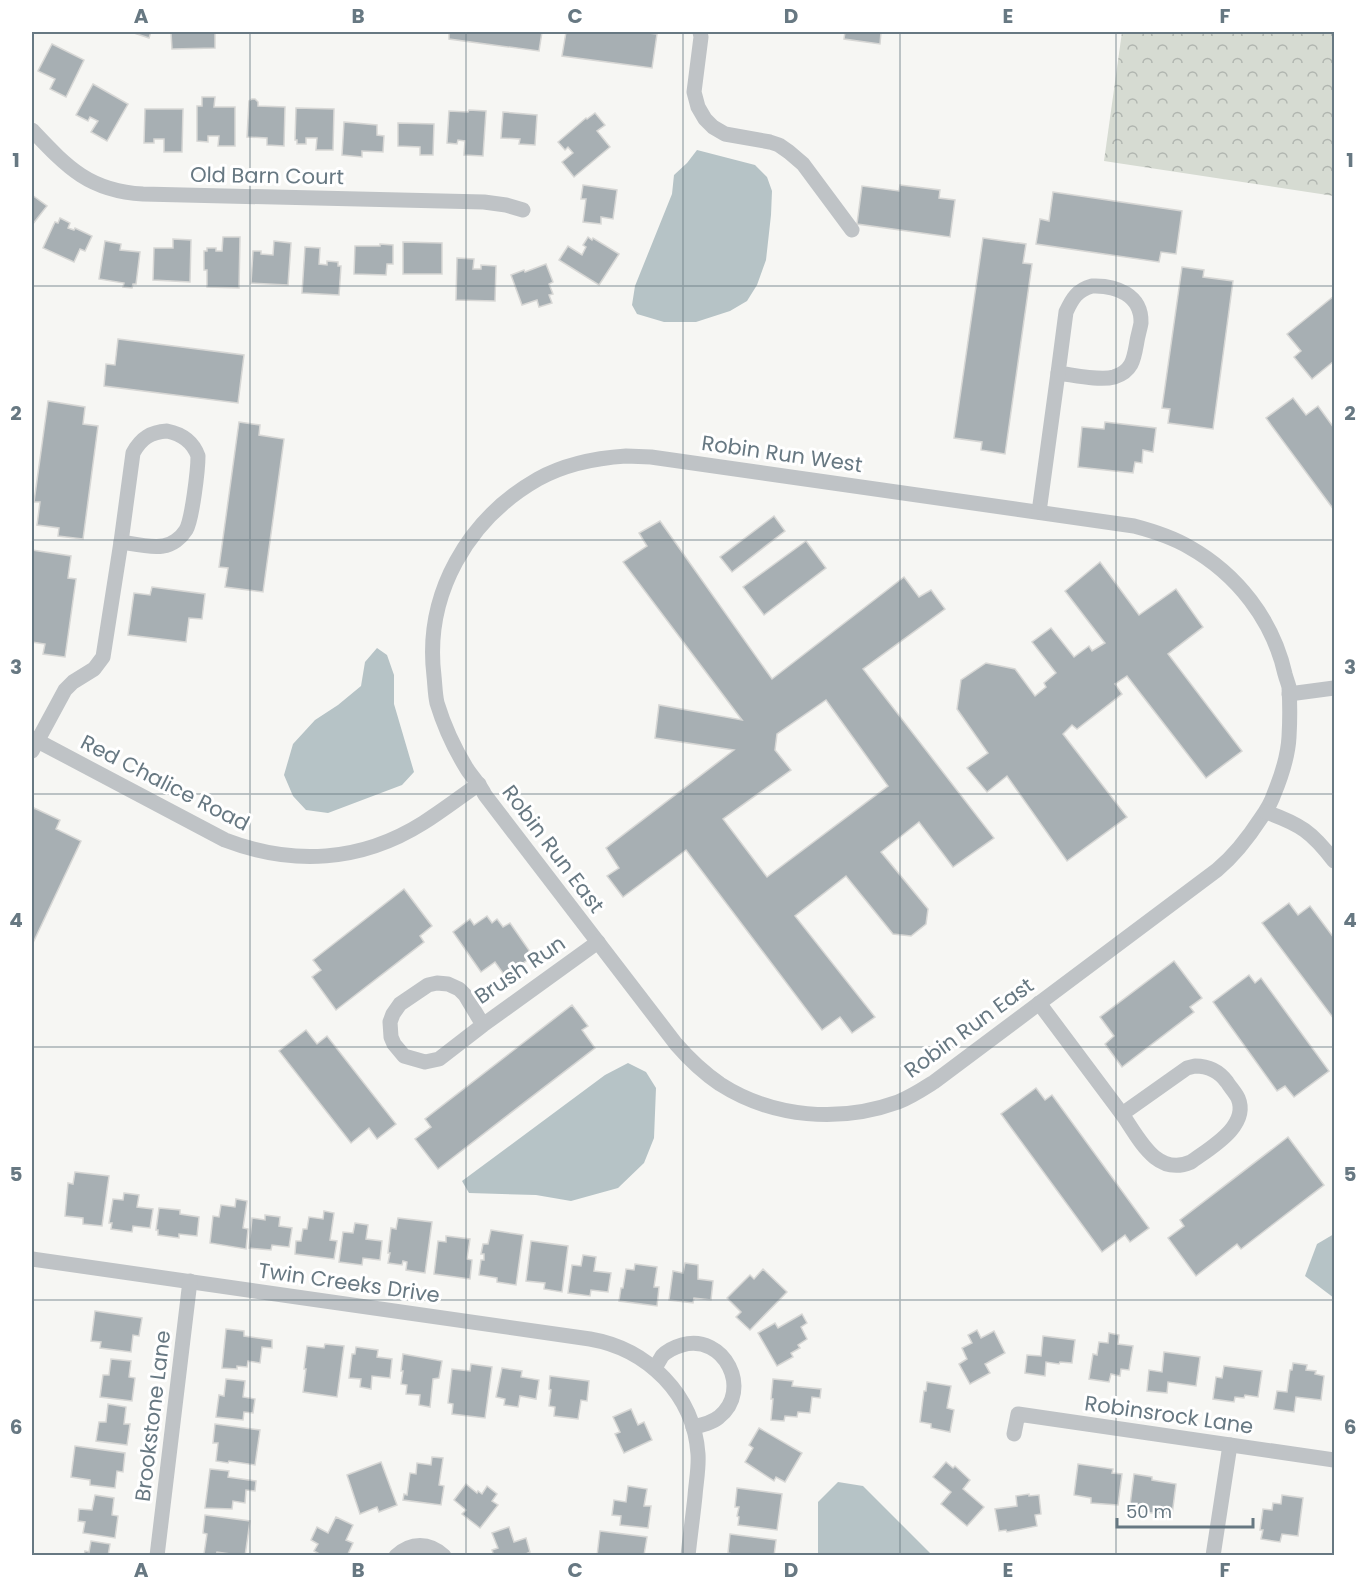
<svg xmlns="http://www.w3.org/2000/svg" width="1366" height="1587" font-family="Poppins,sans-serif">
<defs>
<pattern id="forest-crowns" width="20" height="18" patternUnits="userSpaceOnUse" patternTransform="scale(1.5)"><rect width="20" height="18" fill="#d6dbd2"/><path d="M2 6a3 3 0 1 1 6 0M12 15a3 3 0 1 1 6 0" fill="none" stroke="#b1b6b0"/></pattern>
</defs>
<rect width="100%" height="100%" fill="#f6f6f3"/>
<!-- forest -->
<polygon fill="url(#forest-crowns)" points="1122,32 1334,32 1334,196 1104,161"/>
<!-- water -->
<g fill="#b6c3c6">
<polygon points="697,150 755,165 767,177 772,191 771,215 766,260 757,285 747,301 730,311 696,322 664,322 637,314 632,305 635,286 672,194 674,175 687,163"/>
<polygon points="377,648 387,655 394,675 394,704 414,772 402,785 328,813 306,810 293,796 284,775 293,744 315,720 338,705 361,686 365,662"/>
<polygon points="628,1063 646,1072 656,1088 654,1138 644,1163 618,1188 571,1201 536,1195 469,1193 462,1181 605,1075"/>
<polygon points="1334,1234 1334,1298 1305,1276 1317,1244"/>
<polygon points="838,1482 863,1486 932,1555 818,1555 818,1502"/>
</g>
<!-- building -->
<g fill="#a7afb3" stroke="#d7d7d5" stroke-width="1.5" fill-rule="evenodd">
<polygon points="131,32 151,32 149,38"/>
<polygon points="171,32 215,32 215,48 172,49"/>
<polygon points="449,32 542,32 539,51 449,39"/>
<polygon points="566,32 640,32 657,34 652,68 562,56"/>
<polygon points="845,32 881,32 880,44 844,39"/>
<polygon points="52,44 84,60 66,97 50,89 55,79 38,71"/>
<polygon points="93,84 128,104 107,141 91,132 98,121 90,117 88,121 76,115"/>
<polygon points="202,97 215,97 214,107 235,107 235,146 218,146 219,136 208,136 208,142 197,141 197,106 202,106"/>
<polygon points="252,99 255,99 258,102 258,106 285,107 284,146 267,145 267,138 247,137 249,101"/>
<polygon points="296,108 334,109 333,150 316,150 317,138 306,138 306,144 297,144 297,140 295,140"/>
<polygon points="145,109 183,109 182,152 164,152 164,139 154,139 154,143 144,143"/>
<polygon points="469,110 486,111 483,156 464,155 465,141 458,140 457,144 447,143 449,111 468,112"/>
<polygon points="503,112 537,115 535,145 519,144 520,139 501,138"/>
<polygon points="595,113 605,125 597,131 610,147 574,177 562,162 573,153 568,147 565,150 558,142 586,118 587,119"/>
<polygon points="344,122 377,125 377,135 384,136 383,152 362,151 362,157 342,155"/>
<polygon points="398,123 434,124 433,155 420,155 420,147 398,146"/>
<polygon points="583,185 617,190 613,219 601,217 601,224 583,222 586,199 581,199"/>
<polygon points="900,185 940,190 939,198 955,200 950,237 857,224 862,186 899,191"/>
<polygon points="1053,192 1182,211 1176,254 1161,252 1159,262 1036,244 1040,219 1049,221"/>
<polygon points="32,195 47,206 32,225"/>
<polygon points="60,218 70,223 68,228 74,230 75,228 92,236 85,251 80,249 74,262 43,248 55,222 58,223"/>
<polygon points="223,237 240,237 239,288 207,287 207,270 204,270 204,251 207,251 207,248 216,248 216,251 222,251"/>
<polygon points="588,237 592,240 593,238 619,254 599,285 559,260 568,246 582,255 586,247 583,245"/>
<polygon points="983,238 1026,244 1023,263 1032,264 1005,454 981,450 982,442 954,438"/>
<polygon points="173,239 191,240 190,282 153,280 154,248 173,248"/>
<polygon points="105,241 121,244 120,250 140,252 136,284 133,284 132,288 123,287 124,283 99,279"/>
<polygon points="274,241 291,243 288,285 251,283 253,251 261,251 261,254 273,255"/>
<polygon points="403,242 442,243 442,274 403,274"/>
<polygon points="380,244 393,245 393,264 387,264 386,275 354,274 355,246 380,246"/>
<polygon points="305,247 320,248 319,264 327,265 327,261 338,262 338,266 341,266 339,295 302,293"/>
<polygon points="457,258 474,259 473,269 481,269 481,265 496,266 495,301 456,300"/>
<polygon points="546,264 553,282 549,284 553,294 549,295 552,303 539,307 537,300 522,305 511,275 524,270 525,272"/>
<polygon points="1182,267 1204,270 1203,277 1233,281 1213,429 1168,423 1170,409 1162,408"/>
<polygon points="1334,296 1334,361 1312,379 1294,357 1301,351 1287,334"/>
<polygon points="118,339 244,355 238,403 104,386 106,364 115,365"/>
<polygon points="1293,398 1306,415 1318,406 1334,428 1334,510 1266,418"/>
<polygon points="48,401 85,407 83,424 98,426 83,539 58,536 59,528 37,525 40,502 34,502"/>
<polygon points="239,422 260,425 259,435 284,439 263,592 225,587 228,568 219,567"/>
<polygon points="1105,422 1156,428 1153,452 1143,450 1142,463 1135,462 1133,473 1078,467 1082,427 1104,429"/>
<polygon points="774,516 785,531 732,572 720,557"/>
<path d="M660,521L772,679L904,577L919,597L931,590L945,609L863,669L994,838L953,867L919,822L881,852L928,909L926,924L911,936L893,934L846,876L795,916L875,1017L852,1033L840,1017L822,1030L686,850L623,897L607,876L619,868L606,848L734,750L655,738L659,705L742,720L623,562L647,546L639,533ZM826,700L888,786L767,877L723,819L791,770L775,750L777,734Z"/>
<polygon points="806,541 826,568 764,615 743,587"/>
<polygon points="32,550 71,556 68,578 76,579 65,657 43,654 45,644 32,642"/>
<polygon points="1100,562 1139,615 1176,589 1203,627 1168,654 1242,751 1206,778 1127,676 1115,684 1122,694 1077,729 1072,725 1063,734 1127,817 1067,861 1007,776 987,792 967,768 988,753 957,709 961,680 986,663 1015,669 1035,696 1046,687 1044,683 1056,673 1032,642 1051,628 1074,657 1089,646 1092,651 1105,643 1065,591"/>
<polygon points="152,587 205,594 202,619 189,618 186,642 128,635 134,593 150,595"/>
<polygon points="34,808 60,820 56,829 81,841 32,945 32,813"/>
<polygon points="404,889 432,926 420,936 424,942 336,1010 312,977 321,970 313,960"/>
<polygon points="1289,903 1298,915 1310,906 1334,938 1334,1019 1262,923"/>
<polygon points="487,916 492,923 497,919 503,927 510,923 533,956 505,976 495,962 481,972 453,932 470,919 474,925"/>
<polygon points="1174,961 1202,998 1190,1007 1194,1012 1122,1067 1105,1044 1114,1036 1100,1017"/>
<polygon points="1249,975 1255,983 1261,978 1329,1071 1294,1097 1285,1086 1277,1091 1213,1002"/>
<polygon points="572,1005 588,1026 582,1030 595,1048 438,1169 415,1139 431,1127 425,1119"/>
<polygon points="306,1030 317,1044 327,1036 396,1124 377,1139 369,1128 351,1143 279,1051"/>
<polygon points="1036,1088 1045,1100 1052,1095 1149,1228 1130,1242 1125,1235 1102,1252 1001,1114"/>
<polygon points="1288,1137 1324,1185 1241,1249 1237,1244 1196,1276 1168,1238 1184,1226 1180,1220"/>
<polygon points="75,1172 109,1176 102,1226 83,1224 83,1218 65,1216 68,1183 73,1184"/>
<polygon points="124,1193 139,1195 137,1207 153,1209 150,1228 133,1226 132,1232 111,1229 112,1223 109,1223 113,1199 123,1200"/>
<polygon points="236,1199 247,1201 243,1228 248,1229 246,1249 210,1243 213,1216 219,1217 221,1205 235,1207"/>
<polygon points="159,1208 180,1210 180,1214 199,1217 197,1236 179,1234 179,1238 158,1235 158,1230 156,1230"/>
<polygon points="324,1211 334,1213 330,1240 337,1241 334,1259 295,1254 296,1241 301,1241 303,1229 307,1229 309,1217 323,1219"/>
<polygon points="265,1215 280,1217 279,1226 292,1228 289,1247 272,1245 271,1250 249,1248 252,1218 265,1220"/>
<polygon points="398,1218 432,1222 425,1273 406,1270 407,1262 403,1261 402,1265 388,1263 390,1253 388,1253 391,1228 396,1229"/>
<polygon points="355,1223 368,1225 366,1239 382,1241 380,1260 363,1258 362,1265 339,1262 343,1232 353,1233"/>
<polygon points="491,1230 523,1235 516,1285 497,1282 497,1278 479,1275 481,1260 484,1260 484,1254 481,1254 483,1244 488,1244"/>
<polygon points="446,1236 470,1239 467,1259 472,1260 470,1279 434,1274 438,1241 446,1242"/>
<polygon points="531,1241 568,1246 562,1292 544,1289 545,1283 526,1281"/>
<polygon points="583,1255 596,1257 594,1271 611,1273 608,1292 591,1290 590,1296 568,1293 572,1265 581,1266"/>
<polygon points="685,1263 698,1265 698,1279 713,1281 711,1300 694,1298 693,1303 669,1300 673,1271 683,1273"/>
<polygon points="635,1264 657,1267 654,1287 659,1287 657,1306 619,1301 621,1288 623,1288 626,1269 634,1270"/>
<polygon points="763,1269 787,1292 750,1330 736,1317 741,1312 727,1298 750,1275 754,1279"/>
<polygon points="95,1311 142,1318 139,1336 133,1335 131,1352 100,1348 101,1342 91,1341"/>
<polygon points="802,1314 807,1323 801,1327 807,1339 798,1345 800,1348 791,1353 793,1357 777,1366 758,1333 775,1323 778,1328"/>
<polygon points="226,1329 244,1331 244,1336 272,1340 272,1348 262,1347 260,1363 248,1361 247,1367 237,1366 237,1369 222,1368"/>
<polygon points="977,1330 981,1338 994,1331 1005,1353 985,1364 990,1373 970,1384 959,1364 967,1359 962,1348 972,1343 968,1335"/>
<polygon points="1109,1333 1119,1335 1118,1344 1133,1346 1129,1370 1121,1369 1120,1376 1111,1374 1109,1382 1089,1379 1093,1354 1097,1355 1099,1342 1108,1343"/>
<polygon points="1043,1336 1075,1340 1072,1363 1060,1362 1059,1364 1046,1362 1045,1376 1025,1373 1027,1355 1041,1356"/>
<polygon points="325,1344 344,1346 337,1397 303,1392 306,1369 304,1369 307,1346 324,1348"/>
<polygon points="356,1347 378,1350 377,1357 392,1359 390,1378 372,1376 371,1389 360,1387 361,1379 349,1378 352,1354 355,1354"/>
<polygon points="1164,1352 1200,1357 1196,1386 1168,1382 1167,1393 1147,1391 1149,1370 1162,1372"/>
<polygon points="403,1354 442,1361 439,1378 433,1379 430,1407 419,1405 420,1395 406,1394 407,1385 401,1384 403,1371 401,1371"/>
<polygon points="111,1359 131,1361 129,1377 135,1378 132,1401 100,1397 103,1375 109,1375"/>
<polygon points="1293,1363 1307,1365 1306,1370 1316,1371 1315,1374 1324,1376 1321,1400 1296,1397 1294,1412 1274,1409 1277,1391 1287,1392 1290,1370 1292,1370"/>
<polygon points="471,1364 492,1367 485,1418 452,1414 453,1404 448,1403 452,1369 470,1371"/>
<polygon points="1224,1366 1262,1371 1258,1397 1245,1395 1244,1398 1235,1397 1234,1402 1213,1399 1216,1377 1222,1378"/>
<polygon points="502,1368 522,1371 521,1377 539,1380 536,1399 520,1396 518,1407 504,1405 505,1399 496,1397"/>
<polygon points="550,1376 589,1381 587,1401 581,1400 578,1419 554,1416 555,1407 549,1406 551,1390 549,1389"/>
<polygon points="226,1379 245,1381 243,1397 255,1399 253,1413 244,1412 243,1420 216,1417 219,1395 224,1396"/>
<polygon points="773,1379 793,1381 792,1386 821,1389 820,1398 812,1397 810,1413 798,1412 797,1417 785,1416 784,1421 771,1420 773,1399 771,1399"/>
<polygon points="927,1382 951,1386 947,1408 954,1410 950,1432 931,1428 931,1424 920,1422 924,1391 926,1391"/>
<polygon points="108,1404 126,1407 124,1424 130,1424 127,1445 96,1441 99,1422 106,1422"/>
<polygon points="631,1409 638,1425 644,1422 652,1440 624,1453 615,1434 620,1432 613,1417"/>
<polygon points="215,1424 260,1430 255,1465 229,1461 228,1463 216,1461 218,1443 213,1443"/>
<polygon points="759,1428 802,1453 785,1482 776,1477 774,1481 745,1462 753,1448 749,1445"/>
<polygon points="75,1446 125,1453 123,1472 117,1471 115,1488 90,1485 90,1480 71,1477"/>
<polygon points="432,1457 443,1458 439,1485 444,1486 441,1505 403,1500 404,1494 407,1495 410,1473 416,1474 417,1463 431,1465"/>
<polygon points="381,1462 397,1505 379,1512 377,1507 360,1514 347,1475"/>
<polygon points="946,1462 953,1468 955,1466 970,1480 963,1489 984,1507 967,1526 941,1504 951,1492 933,1477"/>
<polygon points="1078,1464 1113,1469 1112,1473 1122,1474 1118,1505 1091,1503 1091,1498 1074,1495"/>
<polygon points="210,1469 229,1471 228,1477 256,1481 255,1491 246,1490 245,1503 233,1501 232,1509 205,1508"/>
<polygon points="1134,1474 1152,1477 1152,1480 1176,1484 1172,1515 1143,1512 1144,1507 1130,1505"/>
<polygon points="466,1484 477,1493 478,1491 482,1494 487,1486 497,1494 492,1501 498,1505 480,1528 462,1514 466,1510 454,1500"/>
<polygon points="628,1486 647,1489 644,1506 651,1506 648,1528 620,1525 621,1516 612,1515 614,1500 626,1502"/>
<polygon points="737,1488 782,1494 777,1530 738,1525 739,1517 737,1516 739,1507 735,1507"/>
<polygon points="1029,1494 1029,1496 1039,1495 1041,1514 1035,1515 1037,1526 1007,1532 1006,1530 999,1531 995,1509 1017,1506 1016,1496"/>
<polygon points="95,1495 114,1498 112,1515 118,1516 115,1538 83,1533 85,1522 78,1521 79,1509 92,1510"/>
<polygon points="1282,1495 1303,1498 1298,1536 1282,1534 1280,1542 1261,1539 1263,1530 1260,1530 1263,1509 1272,1510 1273,1503 1281,1504"/>
<polygon points="205,1515 250,1521 245,1556 217,1552 216,1556 204,1554 207,1534 203,1533"/>
<polygon points="336,1517 353,1525 346,1540 353,1543 347,1556 323,1556 314,1551 318,1544 311,1540 317,1527 328,1533"/>
<polygon points="509,1527 514,1542 526,1538 530,1552 522,1556 494,1556 492,1550 498,1548 492,1533"/>
<polygon points="600,1531 647,1537 644,1555 597,1556"/>
<polygon points="730,1534 776,1540 774,1556 733,1556 733,1554 728,1553"/>
<polygon points="91,1541 110,1544 108,1556 84,1556 85,1551 89,1552"/>
</g>
<g fill="none" stroke-linecap="round" stroke-linejoin="round">
<!-- street -->
<g stroke="#bfc3c6" stroke-width="15">
<polyline points="700,32 701,37 694,92 698,107 705,119 713,127 725,134 770,142 779,145 789,152 803,164 852,230"/>
<path d="M32,130C67,167 89,191 143,194L484,202L506,205L523,210"/>
<path d="M1092,286C1116,285 1142,295 1141,323C1140,329 1138,335 1137,341C1134,358 1133,371 1114,377C1100,381 1074,375 1058,373L1066,312C1072,299 1077,290 1092,286Z"/>
<path d="M167,431C182,434 193,442 198,456C198,470 192,520 186,530C181,538 172,545 163,546C150,548 134,544 121,542L133,453C141,438 151,432 167,431Z"/>
<path d="M626,456L651,457L1134,526C1153,531 1172,537 1189,547C1237,574 1273,620 1285,674C1286,678 1288,683 1289,687C1290,704 1290,720 1289,737C1288,756 1281,777 1274,794C1271,803 1266,811 1261,818C1248,838 1235,855 1217,870L934,1082C923,1089 911,1097 898,1102C840,1123 773,1118 720,1084C704,1073 689,1059 676,1044L485,795C480,785 473,778 467,769C454,748 444,726 437,703C435,694 435,685 434,676C424,594 468,519 538,479C565,464 596,458 626,456Z"/>
<polyline points="1039,512 1058,373"/>
<polyline points="1289,694 1334,688"/>
<path d="M32,738L225,840C293,866 361,862 423,823C442,811 460,797 479,784"/>
<polyline points="32,751 65,690 73,682 94,669 103,657 121,542"/>
<path d="M1266,812C1300,824 1312,832 1334,861"/>
<polyline points="1039,1003 1122,1114"/>
<polyline points="483,1025 465,995 459,989 448,984 437,983 428,985 400,1004 393,1014 390,1022 391,1037 394,1044 404,1056 425,1062 439,1059 483,1025 598,942"/>
<path d="M1195,1066C1209,1066 1219,1071 1227,1082C1230,1087 1235,1092 1238,1098C1250,1126 1210,1148 1191,1162C1156,1177 1139,1138 1122,1114L1187,1068Z"/>
<path d="M32,1259L590,1339C648,1349 694,1395 698,1454C699,1468 696,1482 695,1496C693,1516 690,1536 688,1556"/>
<path d="M655,1368C657,1364 660,1360 662,1356C667,1351 675,1347 682,1345C724,1333 753,1390 719,1417C712,1423 702,1425 693,1427"/>
<polyline points="1014,1434 1018,1414 1334,1460"/>
<polyline points="157,1556 190,1281"/>
<path d="M396,1556C411,1542 429,1542 444,1556"/>
<polyline points="1213,1556 1230,1445"/>
</g>
</g>
<!-- grid -->
<path fill="none" stroke="#677882" stroke-width="1.5" stroke-opacity="0.55" d="M250,32V1556M466,32V1556M683,32V1556M900,32V1556M1116,32V1556M32,286H1334M32,540H1334M32,794H1334M32,1047H1334M32,1300H1334"/>
<g text-anchor="middle" stroke-width="6" stroke-linejoin="round" paint-order="stroke">
<!-- street labels -->
<g font-size="21" fill="#677882" stroke="#fff">
<text transform="translate(267 176) rotate(1)" y="7">Old Barn Court</text>
<text transform="translate(782 454) rotate(8)" y="7">Robin Run West</text>
<text transform="translate(165 783) rotate(27)" y="7">Red Chalice Road</text>
<text transform="translate(553 849) rotate(53)" y="7">Robin Run East</text>
<text transform="translate(520 970) rotate(-34)" y="7">Brush Run</text>
<text transform="translate(969 1028) rotate(-36)" y="7">Robin Run East</text>
<text transform="translate(349 1283) rotate(8)" y="7">Twin Creeks Drive</text>
<text transform="translate(1169 1415) rotate(8)" y="7">Robinsrock Lane</text>
<text transform="translate(153 1416) rotate(-83)" y="7">Brookstone Lane</text>
</g>
</g>
<!-- border -->
<rect width="1366" height="1587" fill="none" stroke="#ffffff" stroke-width="66"/>
<!-- scale -->
<path d="M1117 1518v9h136v-9" fill="none" stroke="#677882" stroke-width="3"/>
<text x="1126" y="1518" font-size="18" fill="#677882" stroke="#ffffff" stroke-width="4.5" paint-order="stroke">50 m</text>
<rect x="33" y="33" width="1300" height="1521" fill="none" stroke="#677882" stroke-width="2"/>
<g font-size="20" text-anchor="middle" font-weight="bold" fill="#677882">
<text x="141" y="23">A</text>
<text x="358" y="23">B</text>
<text x="575" y="23">C</text>
<text x="791" y="23">D</text>
<text x="1008" y="23">E</text>
<text x="1225" y="23">F</text>
<text x="16" y="167">1</text>
<text x="1350" y="167">1</text>
<text x="16" y="420">2</text>
<text x="1350" y="420">2</text>
<text x="16" y="674">3</text>
<text x="1350" y="674">3</text>
<text x="16" y="927">4</text>
<text x="1350" y="927">4</text>
<text x="16" y="1181">5</text>
<text x="1350" y="1181">5</text>
<text x="16" y="1434">6</text>
<text x="1350" y="1434">6</text>
<text x="141" y="1577">A</text>
<text x="358" y="1577">B</text>
<text x="575" y="1577">C</text>
<text x="791" y="1577">D</text>
<text x="1008" y="1577">E</text>
<text x="1225" y="1577">F</text>
</g>
</svg>
